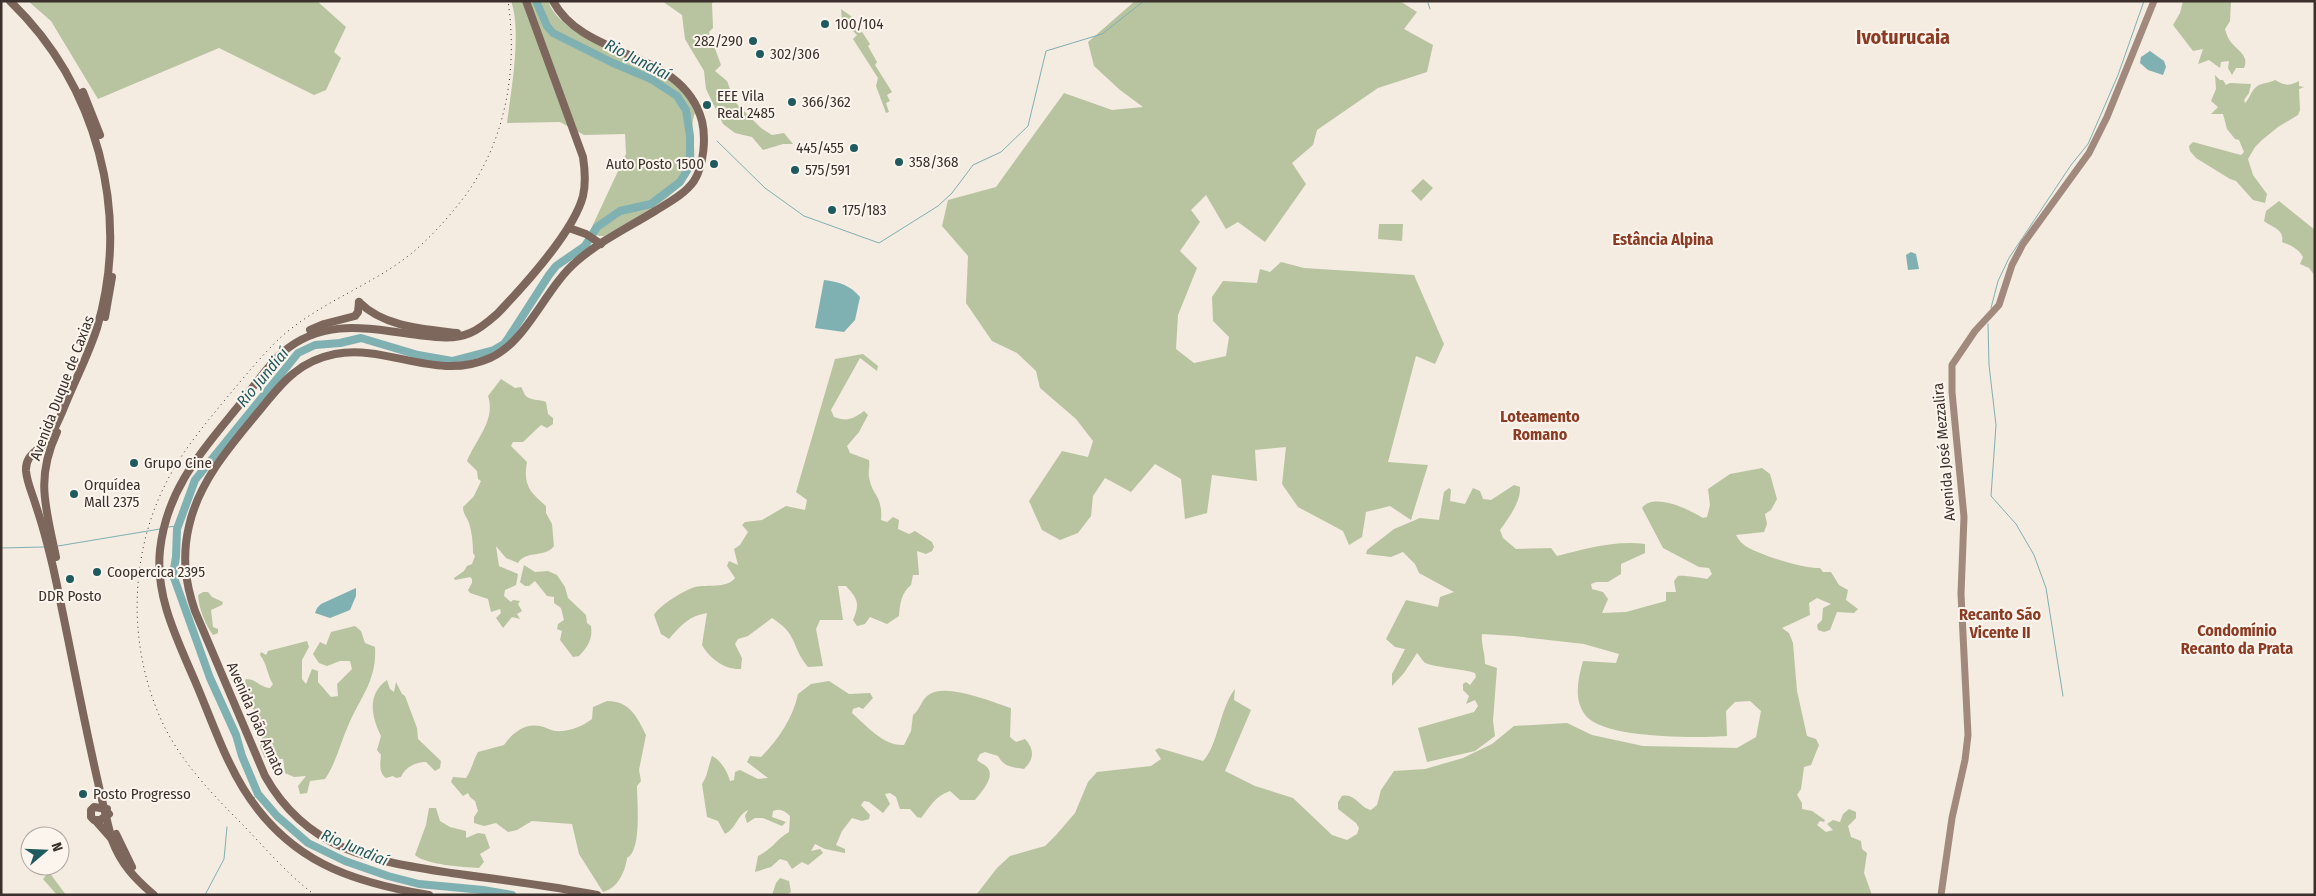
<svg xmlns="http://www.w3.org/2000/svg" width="2316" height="896" font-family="'Fira Sans Condensed',sans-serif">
<rect width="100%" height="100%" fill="#f4ebe1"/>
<!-- green -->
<g fill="#b8c4a0">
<polygon points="28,1 317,1 346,27 334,52 341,58 326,90 314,95 219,48 98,99 51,21"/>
<path d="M511,1H548C564,44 654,60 685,92C690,97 692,107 695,113C688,130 698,149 693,166C683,197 630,220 604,236H599L590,231L626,154L625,134L584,135L560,122L507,123C511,91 522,31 511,1Z"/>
<polygon points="662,1 716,1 712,3 713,28 709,32 721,65 715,71 727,81 735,102 761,128 772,135 784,133 793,144 783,144 763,150 752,137 735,133 723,124 706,89 704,71 685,39 682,15"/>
<polygon points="1135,1 1400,1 1417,12 1404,29 1433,45 1427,72 1378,88 1317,130 1313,145 1292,163 1306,184 1265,242 1238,222 1226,229 1206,195 1191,210 1200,222 1180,251 1197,268 1178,315 1176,349 1194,363 1226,356 1229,337 1213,321 1212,297 1223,281 1257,283 1260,269 1270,272 1281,262 1304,268 1414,275 1444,344 1435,364 1416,356 1388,462 1428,465 1411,520 1390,506 1366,512 1362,537 1349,545 1343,531 1298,507 1282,484 1286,447 1255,450 1257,481 1212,475 1207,513 1185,519 1181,479 1155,464 1131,492 1105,478 1093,496 1091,516 1078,533 1060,540 1042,530 1029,501 1062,451 1088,457 1093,441 1076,419 1040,388 1036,371 1017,353 992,341 966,303 968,256 942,226 948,200 996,187 1064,93 1112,110 1143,107 1120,90 1094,66 1088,42"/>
<path d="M2183,1H2231L2230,21L2225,29C2226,33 2228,38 2230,41C2236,49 2250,56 2244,68H2236L2232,75L2228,68L2229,61L2221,62L2220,68L2209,60L2198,64L2203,49L2193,51L2173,25L2180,13Z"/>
<polygon points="841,9 851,16 857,26 855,28 859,33 862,32 870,44 868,46 877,62 875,65 892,92 887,95 890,101 886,103 889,112 886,113 876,86 878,78 853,39 857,35 842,20"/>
<path d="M2215,75L2220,80H2223L2226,85L2230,83L2251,84L2249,93L2244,100L2245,103C2250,98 2250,93 2255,88C2261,82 2268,84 2275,80C2285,85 2287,87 2299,81V86L2304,87L2299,89L2300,110L2298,115L2278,127L2262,140L2255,147L2248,159L2253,175L2267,194L2265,203L2253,200L2236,181L2230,179L2196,158L2190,151L2189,146L2193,142L2241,155L2244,152L2239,140L2235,139L2227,129L2223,114H2211L2218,107L2211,101L2216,89Z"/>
<polygon points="1423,179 1433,188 1421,201 1411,191"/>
<path d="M2279,201L2315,230V276L2309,268L2300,264L2303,257C2298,248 2290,245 2282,242C2285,229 2271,227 2264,221L2266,211Z"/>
<polygon points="1379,224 1403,224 1402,241 1378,239"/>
<path d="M863,354L878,366L877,371L860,358L831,410L834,417C847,422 853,419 864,411L868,415L859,432L847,446L850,453L869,460C870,466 868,472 869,477C872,496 883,495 881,520L887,522L893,517L899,520L898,529L909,534L915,531L932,542L934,547L932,551L926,554L917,551L919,575H913L911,585C901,593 900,604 899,616L887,624L870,617L865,624L857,626L853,620C860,604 858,599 846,586H838L843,620H820L816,629L823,666L808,667C791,647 799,635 772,618L748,636L738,639L735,644L742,658L741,669C725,670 710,659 702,645L707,613C689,616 681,625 669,639L661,634L654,615C659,606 684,590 695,587C708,584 726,589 735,578L727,566L729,561L738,565L734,549L740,545L748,532L742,525L745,522L762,520L786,506L805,510L807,500L796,492L835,359Z"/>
<path d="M501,379L515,388L521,387C523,389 523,392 525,395C530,401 539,399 546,402L548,414L553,418V424L547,428L541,425L523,442H513L511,446L527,462C523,484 529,492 546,506V513L552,524L554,546C545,558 526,550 518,563L506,558L496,546L499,566L518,574L516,585L505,590L504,596L511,602L513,600L520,601L518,604L522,611L517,614L520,619L512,617L503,628L496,618L501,613L500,609L491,612L488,599L470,593L468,590L472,583V579L470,577L455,580L454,578L464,571L467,566L472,564L475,556L473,553C473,542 472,533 469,523C467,517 463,514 463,507L474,496L481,481L478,479L477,471L467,461C476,439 496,420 488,396Z"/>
<path d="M1762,468L1770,474L1777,499L1771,510L1765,514L1767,524L1764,532L1736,535C1738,538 1740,542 1743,544C1754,554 1806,569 1820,568L1823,572H1831L1839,585L1848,590L1846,600L1858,609L1854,613L1837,612L1830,630L1824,632L1818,630L1817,625L1822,620L1823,608L1831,604L1817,598L1809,603L1810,615L1782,628L1789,633L1793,643L1797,691L1807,736L1816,739L1819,745L1811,765L1804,767L1801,789L1797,795L1802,803V809L1812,811L1825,820L1824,822L1820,821L1817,825L1826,832L1833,830L1827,824L1833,820L1840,822L1843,814L1849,809L1856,812V818L1848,826L1851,837L1861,841L1862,849L1867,853L1864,873L1872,895H976L997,868L1010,856L1045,846L1057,834L1075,813L1088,782L1097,772L1151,766L1161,759L1155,750L1159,748L1203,761C1218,746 1220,707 1235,689L1234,700L1251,710L1225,771L1255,786L1293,798L1332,835L1347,840L1357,834L1359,828L1356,823L1338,809V802L1342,796C1355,793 1360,808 1371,810L1377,805L1381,790L1394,771L1425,769L1463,758L1492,744L1514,726L1567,723L1592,735L1643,746L1737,748L1756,737L1761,711L1750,701L1735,702L1726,711L1727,736C1699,738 1605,739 1586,716C1573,700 1578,679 1583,661L1616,663L1619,654L1584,644L1514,636L1482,634C1481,645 1485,652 1485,664L1497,668L1493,721L1495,736L1475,751L1427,762L1418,728L1474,712L1478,706L1475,700L1466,704L1469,696L1463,690V684L1466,682L1470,685L1476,677L1475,673C1465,669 1429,667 1424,662C1422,660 1420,656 1417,653L1404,673L1392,686V674L1405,649L1395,647L1386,639L1406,600L1438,607L1440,597L1454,592L1419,573L1415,564L1403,552L1391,557L1366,554L1367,550L1394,529L1420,518L1439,520L1444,492L1449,488L1451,490L1450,501L1465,504L1473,488L1480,491L1483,499L1491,500L1514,485L1520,487C1521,502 1508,519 1500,530L1503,538L1516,549L1551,548L1557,556C1585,549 1616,540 1645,544V553L1621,564V574L1608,582H1596L1591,584L1592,589L1603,592L1608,599L1602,613L1626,612L1666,601V592H1676L1674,581L1678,576C1684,575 1700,578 1707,579L1712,574L1709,568L1699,567L1663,548L1642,508C1654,492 1690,510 1703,518L1707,517L1710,505L1708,489L1730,474Z"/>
<path d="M524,565L535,572L548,571L557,575L565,587L568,598L586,615L587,623L591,626C593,638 588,647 579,656L573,657L560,640L562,631L557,629L558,624L564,620L561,608L554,603V597L547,596L535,581L529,586H525L520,582Z"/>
<path d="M203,592H208L212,597L223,602L222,605L211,610L213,627L218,629V633L213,635C205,624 199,609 198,595Z"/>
<path d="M355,626L361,631L365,643L375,647C377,681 360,697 348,726C340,744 336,763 325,779L310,781L307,793L300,794L298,786L306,776L294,777L285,773L283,759L265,758L260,747L266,723L257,720L259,714L243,700L242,693L247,689L245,681L246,679C256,679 260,687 270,688L273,684C267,675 267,663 260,655L261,652L266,655L268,651L307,641L309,647L302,660V679L306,684L312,669L318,671V682L331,697L338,696L337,684L352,669L350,661H340L327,666L319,663L313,654L320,642L326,645L331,632Z"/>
<path d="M387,680L390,689L394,692L396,682L402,694L405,696L417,728L418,739L441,761L440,768L435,771L426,762C416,762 405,767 401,777L396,778L393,776L386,778C379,773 380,763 381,755L377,750L381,736C371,716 367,694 387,680Z"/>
<path d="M829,681L849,694L870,693L873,698L863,709L859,707L853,709L852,713C867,726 883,746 904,745L911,731L913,715C921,709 921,699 930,694C946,683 993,702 1011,708L1010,737L1016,742L1025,739C1035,750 1034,759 1024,769C1012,767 1004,767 998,756L985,752L980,754L977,760C980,763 984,764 987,767C996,777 981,792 975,800H960L950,791C935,796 930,807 921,818L917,817L910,809H900L896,797L890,793L885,794L890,804L883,813L869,802L864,801L861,805L870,815L869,819L862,821L852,818L842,831L836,845L845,849V853L825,849L815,844L811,851L820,849L823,853L808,865L802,862L792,869L787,861L780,859L771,867L755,872L758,856C774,848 775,840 789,832L790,816C785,811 780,808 773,811L772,817L786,822L782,826L763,818H755L747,823L745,816L748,810C737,815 736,829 725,834L718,821L707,817L702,784C708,775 708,767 712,756C721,760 728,773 730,781L734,780L735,772L740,770L758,779L768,778L747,762L750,756L761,757C778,740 793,718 798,694L811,684Z"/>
<path d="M607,701C630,701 637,717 646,735L639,770L641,781L637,786C637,801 642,851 627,858C625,872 618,888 603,892L579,854L572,824L532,821L517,830L508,832L496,823L484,826L474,823V817L478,811L475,801L470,797L468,793L463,796L451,782L453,777L466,778C472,769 473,761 478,752L504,745C512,733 525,723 540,726C545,727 550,730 555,731C568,732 582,727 592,719L593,707Z"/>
<path d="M429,808H436L440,821L450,827L466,831V838L478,833L485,834L490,848L480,854L484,862L479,868C463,867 426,865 415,855L426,825Z"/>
<polygon points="49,872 66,895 57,895 43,879"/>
<polygon points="780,878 789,881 791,892 786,895 772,895 776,883"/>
</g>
<!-- water -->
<g fill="#7fb0b2">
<polygon points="2150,51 2164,61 2166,67 2163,75 2148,70 2140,63 2141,57"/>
<polygon points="1911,252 1916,254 1919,269 1908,270 1906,255"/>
<path d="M824,280C839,282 850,285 860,297L855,320L844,332L815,328Z"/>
<polygon points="356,588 356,596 350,610 330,618 315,613 317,608 321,604"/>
</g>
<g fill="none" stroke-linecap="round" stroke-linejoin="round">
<!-- stream -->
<g stroke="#7fb0b2" stroke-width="1">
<polyline points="1428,3 1430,9"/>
<polyline points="686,110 690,114"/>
<polyline points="717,141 765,188 804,216 879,243 938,206 952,193 973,165 1001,152 1028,126 1046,51 1102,34 1144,1"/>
<polyline points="1991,308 1998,281 2009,258 2071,165 2088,144 2118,75 2144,1"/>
<polyline points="1988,324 1989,365 1996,425 1991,496 2016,524 2034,555 2046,588 2063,696"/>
<polyline points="168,527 178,526"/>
<polyline points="58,546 160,529"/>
<polyline points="1,548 44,547"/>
<polyline points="254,798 258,794"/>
<polyline points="205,895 224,859 227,827"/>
</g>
<!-- river -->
<polyline stroke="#7fb0b2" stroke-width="8" points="512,895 483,890 419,884 388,876 345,861 308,843 277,816 258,794 242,756 236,735 210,678 173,575 176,557 177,529 195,480 298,353 315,345 340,343 361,338 418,355 452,361 494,350 504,344 509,337 549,275 556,266 585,246 597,227 620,211 651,204 680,182 688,169 690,155 690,136 686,110 677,96 651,79 613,63 553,33 547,26 536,1"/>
<!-- secondary -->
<polyline stroke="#a18a7d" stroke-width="7" points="1941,895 1952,818 1965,760 1968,735 1961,594 1964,517 1952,392 1952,365 1975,331 1999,305 2012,265 2023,244 2089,153 2107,117 2154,1"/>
<!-- primary -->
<g stroke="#7d675c" stroke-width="8">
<path d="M10,1C97,85 131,212 97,328C90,350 80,370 71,391C64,406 58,426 48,439C39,451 25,454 26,471C27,483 33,495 36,506C43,526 48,546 53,567C73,657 88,750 112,840C121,864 135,879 154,895"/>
<path d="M553,1C585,61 682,48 702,121C706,138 704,165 694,181C685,194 668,203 655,211C629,227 600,241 577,261C545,288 527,342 490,358C436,382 388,344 335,354C320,357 306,363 294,373C281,383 270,398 260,410C231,445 199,481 189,526C182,556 185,582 195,611L265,776C307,851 373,861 451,873C500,880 549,885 597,895"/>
<polyline points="83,92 100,135"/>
<polyline points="569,228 586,234 601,244"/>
<path d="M359,302C384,327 423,329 457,333"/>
<polyline points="105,317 112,277"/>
<polyline points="310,330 324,324 355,316 358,312 359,302"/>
<path d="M56,557C46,508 35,479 57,432"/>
<polyline points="107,809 94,807 91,810 91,817 94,820 100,820 109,814"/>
<polyline points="96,821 111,838"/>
<polyline points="116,834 132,867"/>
<path d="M429,895C350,882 288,861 243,788C223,755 210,716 195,681C177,639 155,596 160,550C167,487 203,450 241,403C254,386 267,366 283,352C325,317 369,329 418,335C435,337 454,340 470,333C480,329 488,322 497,314C523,287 574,231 583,196C586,183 585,170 583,157L526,1"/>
</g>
<!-- rail -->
<path stroke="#3b302b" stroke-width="1" stroke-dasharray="1 4" stroke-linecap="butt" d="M315,895C288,875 266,849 243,825C213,795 183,764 164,726C128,651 128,559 165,485C181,452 206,423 229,395C246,375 262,355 281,337C322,301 371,286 412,253C431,237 449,217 465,196C506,140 518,69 508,1"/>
</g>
<!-- markers -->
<g fill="#1f5a5e" stroke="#fbf5ee" stroke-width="2">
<circle cx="825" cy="24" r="5"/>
<circle cx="753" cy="41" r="5"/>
<circle cx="760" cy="54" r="5"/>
<circle cx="792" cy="102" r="5"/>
<circle cx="707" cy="105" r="5"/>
<circle cx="854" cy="148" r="5"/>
<circle cx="899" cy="162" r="5"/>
<circle cx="714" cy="164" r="5"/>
<circle cx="795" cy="170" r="5"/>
<circle cx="832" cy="210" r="5"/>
<circle cx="134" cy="463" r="5"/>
<circle cx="74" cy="494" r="5"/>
<circle cx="97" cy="572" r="5"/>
<circle cx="70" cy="579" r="5"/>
<circle cx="83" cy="794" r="5"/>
</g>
<g text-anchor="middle" stroke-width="4" stroke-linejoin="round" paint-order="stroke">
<!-- poi labels -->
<g font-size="15" fill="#3b302b" stroke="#fbf5ee" text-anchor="start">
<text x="835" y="29">100/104</text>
<text x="743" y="46" text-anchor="end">282/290</text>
<text x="770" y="59">302/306</text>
<text x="717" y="101">EEE Vila<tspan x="717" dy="17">Real 2485</tspan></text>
<text x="802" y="107">366/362</text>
<text x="844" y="153" text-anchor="end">445/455</text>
<text x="909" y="167">358/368</text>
<text x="704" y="169" text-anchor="end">Auto Posto 1500</text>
<text x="805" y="175">575/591</text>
<text x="842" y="215">175/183</text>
<text x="144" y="468">Grupo Cine</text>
<text x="84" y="490">Orquídea<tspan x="84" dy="17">Mall 2375</tspan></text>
<text x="107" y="577">Coopercica 2395</text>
<text x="70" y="601" text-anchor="middle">DDR Posto</text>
<text x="93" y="799">Posto Progresso</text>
</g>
<!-- street labels -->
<g font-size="15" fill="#3b302b" stroke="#fbf5ee">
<text transform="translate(62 388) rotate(-69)" y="5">Avenida Duque de Caxias</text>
<text transform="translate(1944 452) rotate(-95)" y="5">Avenida José Mezzalira</text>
<text transform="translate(256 719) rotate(66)" y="5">Avenida João Amato</text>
</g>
<!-- water labels -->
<g font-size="16" font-style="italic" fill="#1f5a5e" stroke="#fbf5ee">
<text transform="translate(638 59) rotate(27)" y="6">Rio Jundiaí</text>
<text transform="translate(262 377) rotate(-50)" y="6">Rio Jundiaí</text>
<text transform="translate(355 847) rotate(23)" y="6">Rio Jundiaí</text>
</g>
<!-- neighbourhood labels -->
<g font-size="16" font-weight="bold" fill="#8c3b22" stroke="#fbf5ee">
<text x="1663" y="245">Estância Alpina</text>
<text x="1540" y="422">Loteamento<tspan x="1540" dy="18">Romano</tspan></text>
<text x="2000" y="620">Recanto São<tspan x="2000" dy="18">Vicente II</tspan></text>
<text x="2237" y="636">Condomínio<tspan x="2237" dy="18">Recanto da Prata</tspan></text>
</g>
<!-- district labels -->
<g font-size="20" font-weight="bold" fill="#8c3b22" stroke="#fbf5ee">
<text x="1903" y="44">Ivoturucaia</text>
</g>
</g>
<!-- border -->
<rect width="2316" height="896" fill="none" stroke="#3b302b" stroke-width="5"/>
<!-- north arrow -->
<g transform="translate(45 851) rotate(71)"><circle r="24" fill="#fbf5ee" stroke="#aea6a0"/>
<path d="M0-4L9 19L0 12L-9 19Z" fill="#1f5a5e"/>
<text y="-8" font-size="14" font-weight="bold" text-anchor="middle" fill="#3b302b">N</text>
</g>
</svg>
